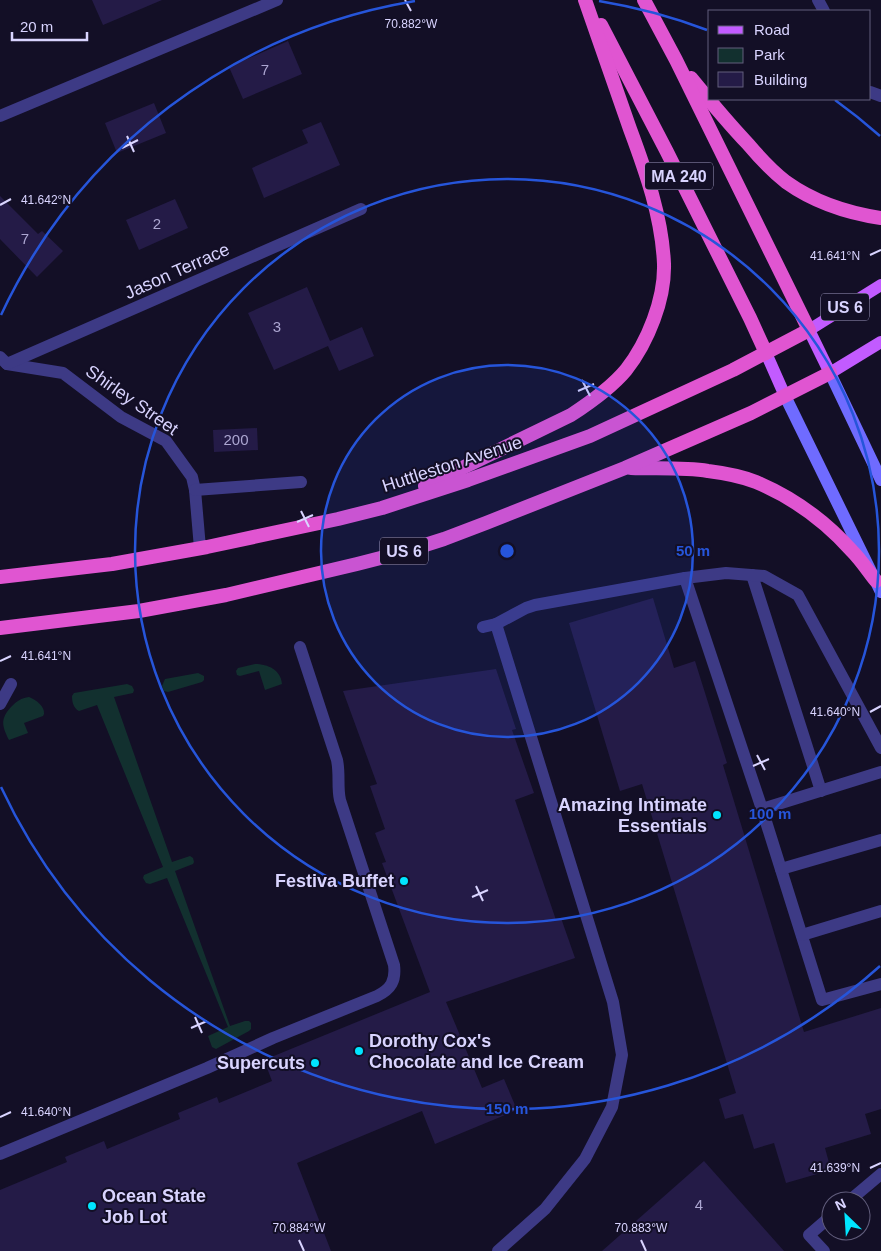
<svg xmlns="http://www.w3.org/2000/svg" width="881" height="1251" font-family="Helvetica,sans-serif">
<rect width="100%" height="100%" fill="#130f26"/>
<!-- green -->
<g fill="#12302f">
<path d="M255,664C268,664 281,670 282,684L265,690L259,671L240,676L237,675L236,671L238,668Z"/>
<polygon points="198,673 204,676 204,680 202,682 168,692 164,691 162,686 165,679"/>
<path d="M127,684L132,686L134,690L133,693L114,697L172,862L190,856L193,858L194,862L193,864L175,871L230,1026L245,1021H249L251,1023V1029L249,1031L216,1049L212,1047L208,1036L228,1027L167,878L150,884L146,883L143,878L144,875L163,867L97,705L79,711C73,708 72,701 72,696L74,693Z"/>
<path d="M29,697C36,700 45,706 44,714L43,716L24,723L28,733L9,740C2,726 0,719 11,707C17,701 21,698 29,697Z"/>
</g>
<!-- building -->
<g fill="#241b47">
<polygon points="92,0 162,0 103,25"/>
<polygon points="288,41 302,74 243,99 229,67"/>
<polygon points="154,103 166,133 117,153 105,123"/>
<polygon points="321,122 340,165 264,198 252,168 308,143 302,130"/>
<polygon points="0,196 38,234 42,231 63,251 37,277 0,239"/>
<polygon points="175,199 188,228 139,250 126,220"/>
<polygon points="307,287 330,341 362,327 374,356 339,371 328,346 274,370 248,313"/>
<polygon points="257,428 258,450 214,452 213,430"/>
<polygon points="653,598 674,668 695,661 727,763 723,765 804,1032 881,1008 881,1109 865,1114 871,1134 825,1148 831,1170 786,1183 774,1143 754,1149 743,1114 725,1119 719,1099 736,1093 642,784 620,791 569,623"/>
<polygon points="496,669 516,729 512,730 534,793 515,800 556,920 561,918 575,958 446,1002 482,1088 504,1079 517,1110 435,1144 422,1111 297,1163 331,1251 0,1251 0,1190 67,1162 65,1157 104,1141 107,1149 180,1119 178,1113 217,1097 219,1103 272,1081 264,1060 430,992 382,863 386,862 375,833 385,829 370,786 377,784 343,691"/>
<polygon points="704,1161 784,1251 602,1251"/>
</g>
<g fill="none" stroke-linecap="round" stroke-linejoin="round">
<!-- service -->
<g stroke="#3d3a85" stroke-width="12">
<polyline points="818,0 824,11"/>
<polyline points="870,92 881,96"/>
<polyline points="7,364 63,373 121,417 166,441 192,477 195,490 200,548"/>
<polyline points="195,490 301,482"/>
<polyline points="752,575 821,791"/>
<polyline points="685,578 762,809 822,1000 881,984"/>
<polyline points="496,624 613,1002 622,1055 612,1107 585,1159 545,1209 498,1251"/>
<polyline points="483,627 496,624 526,608 535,605 685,578 726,573 764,576 798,595 881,748"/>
<polyline points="0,704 11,684"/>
<polyline points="762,809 881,772"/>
<polyline points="781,869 881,840"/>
<polyline points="802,935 881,911"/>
<path d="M0,1154L207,1068L273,1038L377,996C391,989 396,981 394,965L340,800C337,787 340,774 337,760L300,647"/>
<polyline points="849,1201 881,1174"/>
<polyline points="824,1251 809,1235 831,1216"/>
</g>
<!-- minor -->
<g stroke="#3d3a85" stroke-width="12">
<polyline points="0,116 277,0"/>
<polyline points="0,357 7,364 361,209"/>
</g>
<!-- secondary -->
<g stroke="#6f6bff" stroke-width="12">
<polyline points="830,373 881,480"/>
<polyline points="785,396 881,592"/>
</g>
<!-- primary -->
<g stroke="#c25bff" stroke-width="12">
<polyline points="881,285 809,330 830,373 881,342"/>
<polyline points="766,353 785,396"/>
</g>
<!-- trunk -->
<g stroke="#e055d1" stroke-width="14">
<polyline points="601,25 667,152 750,318 766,353"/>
<path d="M691,78C709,100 728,123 748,144C759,157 772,171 786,182C814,202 847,213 881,218"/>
<path d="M631,468C655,469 684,467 708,471C724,473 741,476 756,482C792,497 826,522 852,551C861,560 868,571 876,581"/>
<path d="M425,486L571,415C591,402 611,388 626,370C648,342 665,299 664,264C662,217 646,172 630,129C615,86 600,43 585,0"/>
<polyline points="0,577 112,564 207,547 338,519 382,508 468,480 590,436 733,370 809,330 676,60 644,0"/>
<polyline points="0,628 139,611 226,595 357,564 400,553 444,539 486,523 625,468 751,413 830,373"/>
</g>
</g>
<!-- ticks -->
<path fill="none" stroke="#d9d4ff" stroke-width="2" d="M405,0L411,11M127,136L134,152M122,148L138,140M0,205L11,199M870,255L881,250M582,380L590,396M578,391L594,384M301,511L309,527M297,522L313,515M0,661L11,656M870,712L881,706M757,755L765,770M753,766L769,759M476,886L483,901M472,897L488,890M195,1017L202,1033M191,1028L207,1021M0,1117L11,1112M870,1168L881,1163M299,1240L304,1251M641,1240L646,1251"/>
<!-- distance rings -->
<circle cx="507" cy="551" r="186" fill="#2655da" fill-opacity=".12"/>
<g fill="none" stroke="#2655da" stroke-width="2.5">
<circle cx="507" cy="551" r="186"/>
<circle cx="507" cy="551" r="372"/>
<path d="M880 966A558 558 0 0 1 1 787M1 315A558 558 0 0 1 415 1M599 1A558 558 0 0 1 707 30M835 100A558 558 0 0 1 880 136"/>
</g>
<!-- markers -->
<g fill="#00e5ff" stroke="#130f26" stroke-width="2">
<circle cx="717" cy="815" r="5"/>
<circle cx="404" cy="881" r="5"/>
<circle cx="359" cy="1051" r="5"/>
<circle cx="315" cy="1063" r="5"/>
<circle cx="92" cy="1206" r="5"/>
</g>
<g text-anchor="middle" stroke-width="4" stroke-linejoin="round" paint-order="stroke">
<!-- number labels -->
<g font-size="15" fill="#aca6d1">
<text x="265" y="75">7</text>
<text x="157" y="229">2</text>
<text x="25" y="244">7</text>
<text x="277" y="332">3</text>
<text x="236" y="445">200</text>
<text x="699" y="1210">4</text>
</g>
<!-- shield labels -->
<g fill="#130f26" stroke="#9e99be" stroke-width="1">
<rect x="645" y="162.5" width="68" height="27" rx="4"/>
<rect x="821" y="293.5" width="48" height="27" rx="4"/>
<rect x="380" y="537.5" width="48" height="27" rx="4"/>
</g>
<g font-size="16" font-weight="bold" fill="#d9d4ff">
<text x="679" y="182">MA 240</text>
<text x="845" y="313">US 6</text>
<text x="404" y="557">US 6</text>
</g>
<!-- street labels -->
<g font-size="18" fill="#d9d4ff" stroke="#130f26">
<text transform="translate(177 271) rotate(-24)" y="6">Jason Terrace</text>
<text transform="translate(132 400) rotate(35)" y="6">Shirley Street</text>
<text transform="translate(452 464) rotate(-18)" y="6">Huttleston Avenue</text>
</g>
<!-- poi labels -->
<g font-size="18" font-weight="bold" fill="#d9d4ff" stroke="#130f26" text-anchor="end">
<text x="707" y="811">Amazing Intimate<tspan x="707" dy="21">Essentials</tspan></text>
<text x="394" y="887">Festiva Buffet</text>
<text x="369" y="1047" text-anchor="start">Dorothy Cox's<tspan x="369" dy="21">Chocolate and Ice Cream</tspan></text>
<text x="305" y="1069">Supercuts</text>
<text x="102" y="1202" text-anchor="start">Ocean State<tspan x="102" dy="21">Job Lot</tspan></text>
</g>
</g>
<g font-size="12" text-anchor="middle" fill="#d9d4ff" stroke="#130f26" stroke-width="4" stroke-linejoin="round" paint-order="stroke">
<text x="411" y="28">70.882°W</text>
<text x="46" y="204">41.642°N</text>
<text x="835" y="260">41.641°N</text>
<text x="46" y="660">41.641°N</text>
<text x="835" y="716">41.640°N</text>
<text x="46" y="1116">41.640°N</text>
<text x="835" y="1172">41.639°N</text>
<text x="299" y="1232">70.884°W</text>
<text x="641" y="1232">70.883°W</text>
</g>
<circle cx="507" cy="551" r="8" fill="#2655da" stroke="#130f26" stroke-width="2.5"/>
<g font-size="15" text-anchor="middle" font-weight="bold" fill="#2655da" stroke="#130f26" stroke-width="4" stroke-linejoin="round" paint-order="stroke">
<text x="693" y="556">50 m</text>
<text x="770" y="819">100 m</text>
<text x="507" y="1114">150 m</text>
</g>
<!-- legend -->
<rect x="708" y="10" width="162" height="90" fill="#130f26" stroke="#625e7d"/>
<rect x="718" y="26" width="25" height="8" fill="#c25bff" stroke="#625e7d"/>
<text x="754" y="35" font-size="15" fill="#d9d4ff">Road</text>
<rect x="718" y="48" width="25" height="15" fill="#12302f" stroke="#625e7d"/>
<text x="754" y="60" font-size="15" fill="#d9d4ff">Park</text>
<rect x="718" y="72" width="25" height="15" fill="#241b47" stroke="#625e7d"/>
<text x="754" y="85" font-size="15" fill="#d9d4ff">Building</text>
<!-- north arrow -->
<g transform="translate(846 1216) rotate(335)"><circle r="24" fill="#130f26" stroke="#625e7d"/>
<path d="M0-4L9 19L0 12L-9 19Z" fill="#00e5ff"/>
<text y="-8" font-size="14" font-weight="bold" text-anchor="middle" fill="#d9d4ff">N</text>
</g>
<!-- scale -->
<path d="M12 32v8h75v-8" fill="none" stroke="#d9d4ff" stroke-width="2.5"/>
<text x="20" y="32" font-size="15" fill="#d9d4ff" stroke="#130f26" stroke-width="4" paint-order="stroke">20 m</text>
</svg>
